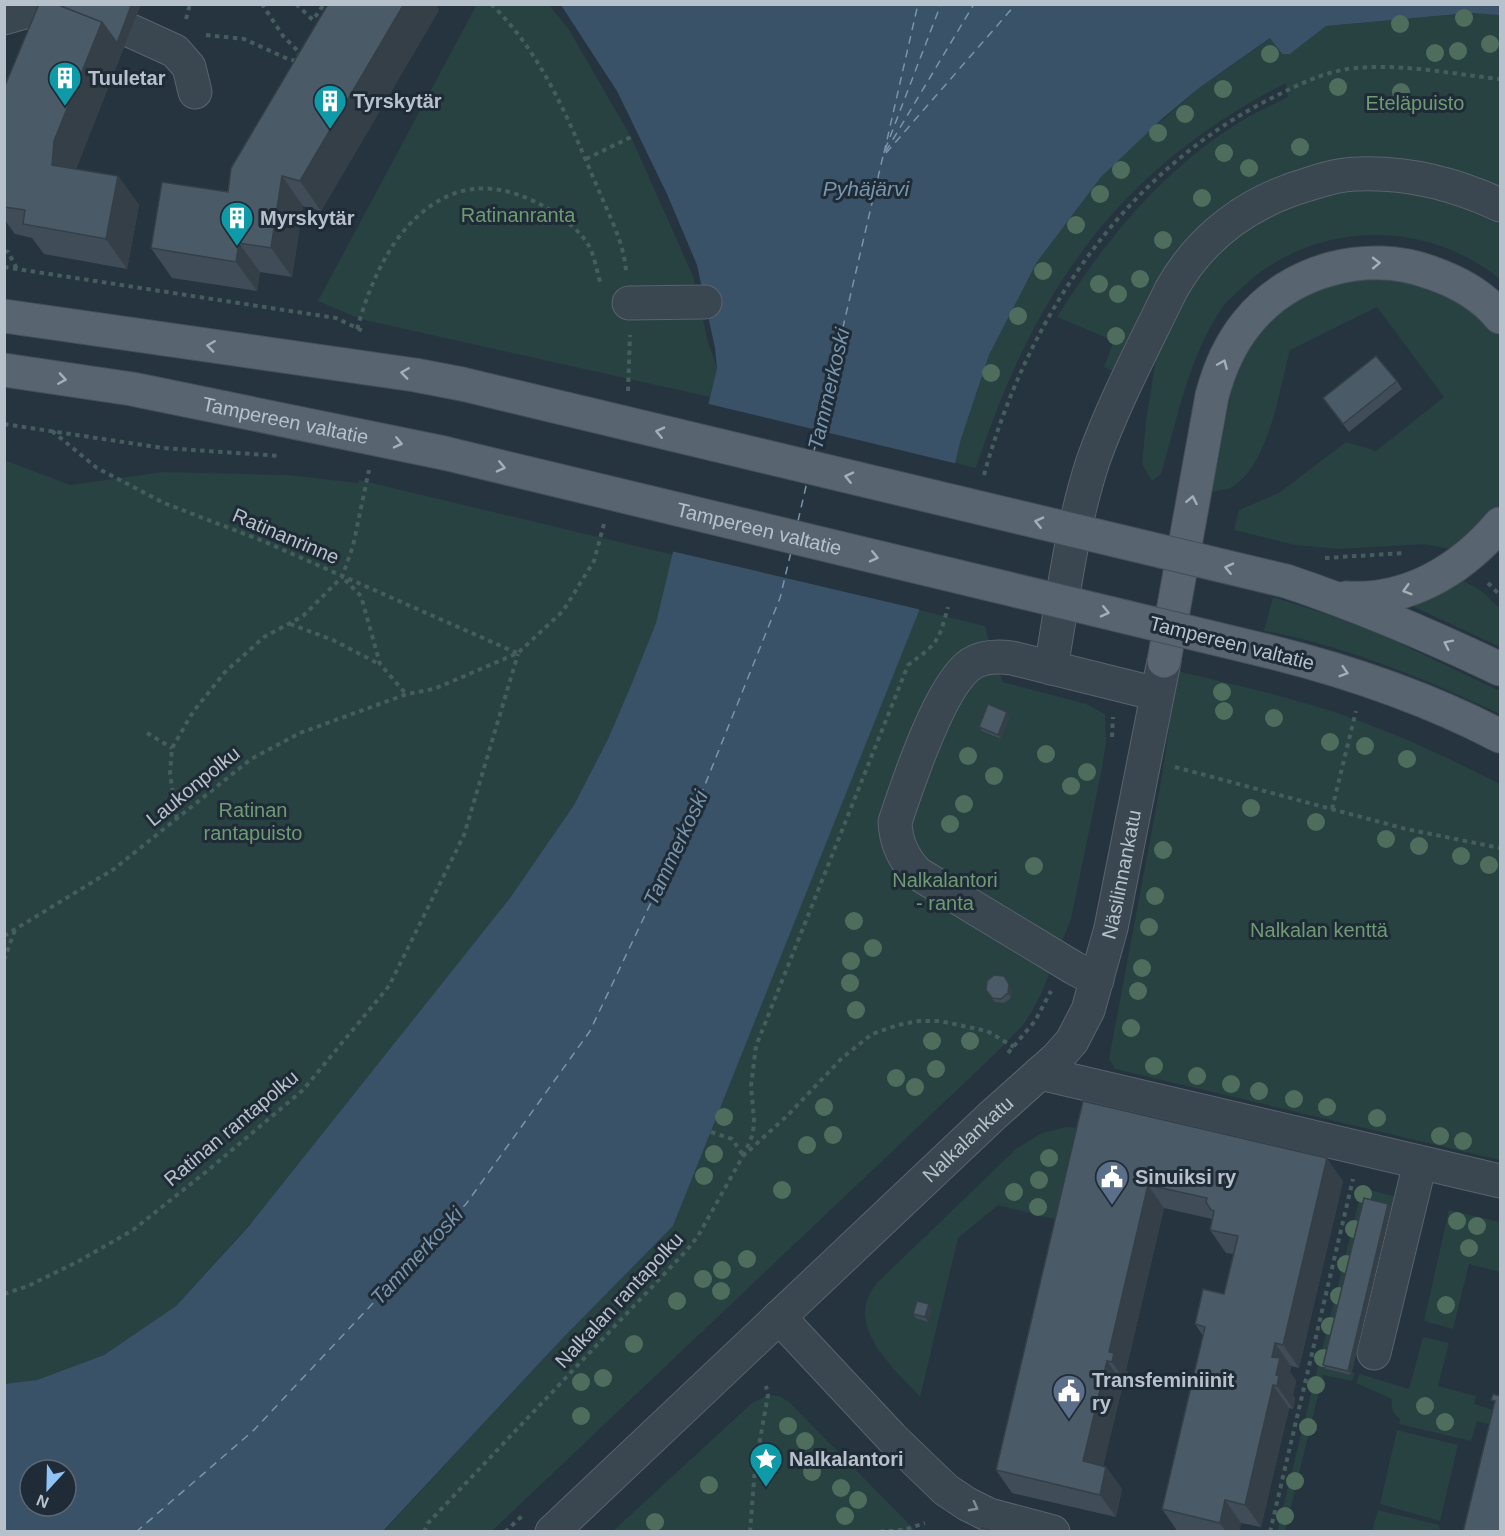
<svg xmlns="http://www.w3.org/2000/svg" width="1505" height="1536" font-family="Arial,sans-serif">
<rect width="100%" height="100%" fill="#263440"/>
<!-- green -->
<g fill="#284141">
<polygon points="477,4 549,5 568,28 631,137 693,276 708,342 717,368 710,397 360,319 318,301"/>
<path d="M1469,13L1500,15V218C1459,190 1370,175 1323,195C1335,195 1347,190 1360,190C1409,186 1456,204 1500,224V279C1427,220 1320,220 1248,282C1239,291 1226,301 1220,311C1188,360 1177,420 1161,474L1152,481L1142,464L1146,421L1157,352L1164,334L1184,296L1203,269L1225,246L1281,210L1297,204L1294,174C1193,200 1151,282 1115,372L1104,367L1114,341L1057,317C1104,241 1164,168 1243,120C1257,112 1273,105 1288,97L1286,83C1118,169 1034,291 976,468L955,463L961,439L989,355L1037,262L1101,177L1132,146L1199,88L1271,38L1281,54H1290L1326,26Z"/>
<path d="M1385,275L1455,297L1496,330L1500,338V503L1491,516L1455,550L1425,544L1339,549L1295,545L1234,530L1239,510L1279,493L1346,442L1376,451L1444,397L1377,307L1290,350C1279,390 1270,461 1234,486C1228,490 1219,490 1212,492L1233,382L1239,365L1258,330L1312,289Z"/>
<polygon points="4,460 70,485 163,472 288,475 358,483 359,480 674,555 656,623 630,689 608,739 574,805 510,898 256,1217 176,1306 104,1355 37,1380 5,1384"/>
<polygon points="1464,581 1483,592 1500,609 1500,647 1410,605 1457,582"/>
<path d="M1273,597L1329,615L1380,634L1500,691V714C1424,679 1347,646 1264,631Z"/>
<polygon points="919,610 985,626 991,650 1003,682 1086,704 1105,714 1106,742 1102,768 1071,919 1041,994 1031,1013 1022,1026 996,1053 492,1531 383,1532 561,1340 673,1226"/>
<path d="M1177,671C1236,685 1296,698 1354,719C1404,737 1453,760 1500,784V1160L1115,1069L1109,1059L1162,776Z"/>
<path d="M1066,1127L1076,1128L1079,1131L1062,1221L998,1205L958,1238L920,1397C892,1366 839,1322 880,1280L1016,1149L1042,1133Z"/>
<polygon points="1362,1188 1398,1197 1394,1209 1391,1208 1326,1369 1351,1375 1352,1372 1355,1373 1352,1381 1323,1375 1285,1531 1277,1532"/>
<polygon points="1449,1210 1500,1222 1500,1272 1469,1264 1453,1329 1424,1321"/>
<path d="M1423,1337L1449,1343L1438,1386L1476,1396L1474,1404L1500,1412V1427L1477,1421L1471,1441L1399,1424L1400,1419C1393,1413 1390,1408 1392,1399L1356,1383L1360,1374L1409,1389Z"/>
<polygon points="768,1395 779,1396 789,1402 916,1531 613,1531 752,1403"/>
<polygon points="1397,1430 1458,1445 1440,1521 1380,1504"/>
<polygon points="1378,1510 1439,1525 1440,1531 1372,1531"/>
</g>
<!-- water -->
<path fill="#3a5267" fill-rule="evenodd" d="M561,5H1500V15L1469,13L1326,26L1290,54H1282L1270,38L1199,88L1164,117L1101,177L1037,262L989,355L961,439L919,611L673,1226L561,1340L383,1531H5L4,1384L37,1380L104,1355L176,1306L248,1227L510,898L574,805L608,739L630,688L656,623L717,368L715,348L697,265L667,194L617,91ZM30,1470H66V1506H30Z"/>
<!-- pier -->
<polygon fill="#263440" points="705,403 958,464 922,610 671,551"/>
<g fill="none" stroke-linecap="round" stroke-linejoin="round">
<!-- ferry -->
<g stroke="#7895ad" stroke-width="1.5" stroke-dasharray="8 6" stroke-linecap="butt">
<polyline points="885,150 941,4"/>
<polyline points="884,153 918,4"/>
<polyline points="886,153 1016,4"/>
<polyline points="814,451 883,156 974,4"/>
<polyline points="798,521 807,482"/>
<polyline points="136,1532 254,1430 466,1204 590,1031 694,812 780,598 791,552"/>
</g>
<!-- minor casing -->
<g stroke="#58646e" stroke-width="35">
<g id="minor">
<polyline points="4,18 49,5 67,10"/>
<polyline points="131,31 175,51 189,67 195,92"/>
<polyline points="629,303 705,302"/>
<path d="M1051,668C1063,599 1071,528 1093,461C1114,402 1144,346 1171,290C1201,236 1250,201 1309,184C1325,179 1341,174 1358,174C1408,172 1455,184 1500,205"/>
<path d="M1097,980L1074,968L917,873C903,858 896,843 895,822C907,786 940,685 971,664C983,656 998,656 1012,658L1157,694"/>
<polyline points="1040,1073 1500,1181"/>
<polyline points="779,1317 892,1438 946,1490 967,1504 989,1515 1053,1532"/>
<polyline points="1374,1353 1420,1163"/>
<path id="s1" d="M552,1532L993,1115L1057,1058L1072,1041L1088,1010L1111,928L1164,661"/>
</g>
</g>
<!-- major casing -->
<g stroke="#444f59" stroke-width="35">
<g id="major">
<polyline points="4,316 415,375 462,384"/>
<path id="s2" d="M4,370L132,389L444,453"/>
<path d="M1286,581C1361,606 1429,635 1500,669"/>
<path d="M1346,598C1408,602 1461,570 1500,524"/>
<path d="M1267,651C1348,671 1427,698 1500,736"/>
<path d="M1164,661L1212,396C1219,369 1229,345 1247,323C1290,269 1368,249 1432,273C1458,282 1483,296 1500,317"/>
</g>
</g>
<!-- path -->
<g stroke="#465d5d" stroke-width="4" stroke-dasharray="4.5 4.5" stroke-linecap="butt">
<polyline points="296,4 313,20 324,4"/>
<path d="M491,4C546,57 572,129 602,198C612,221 624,245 626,271"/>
<polyline points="186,19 190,4"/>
<polyline points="206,35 244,39 288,59 296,61 300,53 283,36 262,4"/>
<polyline points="586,159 631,137"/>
<polyline points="4,251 8,252 17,269"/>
<polyline points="4,267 336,318 363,331"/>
<path d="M357,329C368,290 386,245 417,217C460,177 506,183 552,211C564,218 583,234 589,246C595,257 597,273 601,285"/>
<polyline points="628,391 630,335"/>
<polyline points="4,424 163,448 281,456"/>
<polyline points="52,431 97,468 164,503 263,541 517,653"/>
<path d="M984,475C1026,322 1119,179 1262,103C1288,90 1313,76 1342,70C1389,61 1452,74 1500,79"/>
<polyline points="1325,558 1404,553"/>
<polyline points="345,580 361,596 380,664 406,694"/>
<polyline points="1488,583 1500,595"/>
<polyline points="290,624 333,640 379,664"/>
<polyline points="147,733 172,748"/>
<polyline points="1112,737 1113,717"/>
<polyline points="1175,767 1406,829 1500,848"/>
<polyline points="1332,809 1356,711"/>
<polyline points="177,819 170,774 172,748 193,712 225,672 264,637 303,616 342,577 353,546 369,470"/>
<polyline points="4,936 114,869 251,759 300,733 407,694 434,689 518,653 563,611 594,561 604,524"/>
<polyline points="4,960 15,930"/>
<polyline points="1008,1053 1035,1021 1051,991"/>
<polyline points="711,1132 732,1139 743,1155"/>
<path d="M743,1156L753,1134L754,1120L751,1086L756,1046L908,665C938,643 938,643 948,607"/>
<polyline points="4,1294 28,1286 79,1261 133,1230 207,1171 303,1090 389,986 464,835 518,654"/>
<polyline points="424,1532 428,1523 687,1250 698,1236 743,1156 788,1115 842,1058 872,1034 898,1025 919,1021 940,1021 987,1031 1014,1047"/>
<polyline points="505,1532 522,1516"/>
<polyline points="750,1532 755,1468 768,1395 766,1386"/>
<polyline points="871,1532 904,1530 925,1523"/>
<polyline points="1270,1532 1353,1179"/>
</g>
<!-- minor -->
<use href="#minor" stroke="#3a4650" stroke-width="33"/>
<!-- major -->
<use href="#major" stroke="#586570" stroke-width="33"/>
<!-- major-bridge casing -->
<g stroke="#444f59" stroke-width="35" stroke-linecap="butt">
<g id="major-bridge">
<polyline points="462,384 1286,581"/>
<path id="s3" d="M444,453L1267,651"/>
</g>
</g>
<!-- major-bridge -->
<use href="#major-bridge" stroke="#586570" stroke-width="33"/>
</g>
<!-- trees -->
<g fill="#4e6d5c">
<circle cx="1464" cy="18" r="9"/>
<circle cx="1400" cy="24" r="9"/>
<circle cx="1490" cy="44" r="9"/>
<circle cx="1458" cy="51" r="9"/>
<circle cx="1435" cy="53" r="9"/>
<circle cx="1270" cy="54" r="9"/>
<circle cx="1338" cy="87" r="9"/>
<circle cx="1223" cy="89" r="9"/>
<circle cx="1401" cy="92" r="9"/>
<circle cx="1185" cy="114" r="9"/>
<circle cx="1158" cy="133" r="9"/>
<circle cx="1300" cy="147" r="9"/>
<circle cx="1224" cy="153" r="9"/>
<circle cx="1249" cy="168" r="9"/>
<circle cx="1121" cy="170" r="9"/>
<circle cx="1100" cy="194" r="9"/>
<circle cx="1202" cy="198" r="9"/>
<circle cx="1076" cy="225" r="9"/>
<circle cx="1163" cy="240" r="9"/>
<circle cx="1043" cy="271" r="9"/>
<circle cx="1140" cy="279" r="9"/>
<circle cx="1099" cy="284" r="9"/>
<circle cx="1118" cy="294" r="9"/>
<circle cx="1018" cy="316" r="9"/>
<circle cx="1116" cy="336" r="9"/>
<circle cx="991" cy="373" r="9"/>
<circle cx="1222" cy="692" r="9"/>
<circle cx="1224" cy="711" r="9"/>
<circle cx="1274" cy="718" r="9"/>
<circle cx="1330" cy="742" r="9"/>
<circle cx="1365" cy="746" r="9"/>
<circle cx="1046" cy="754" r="9"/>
<circle cx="968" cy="756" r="9"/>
<circle cx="1407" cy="759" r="9"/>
<circle cx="1087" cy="772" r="9"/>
<circle cx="994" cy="776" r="9"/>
<circle cx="1071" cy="786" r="9"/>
<circle cx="964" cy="804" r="9"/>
<circle cx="1251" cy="808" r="9"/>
<circle cx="1316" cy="822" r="9"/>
<circle cx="950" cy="824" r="9"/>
<circle cx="1386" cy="839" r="9"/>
<circle cx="1419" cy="846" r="9"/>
<circle cx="1163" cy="850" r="9"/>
<circle cx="1461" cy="856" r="9"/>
<circle cx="1489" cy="865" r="9"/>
<circle cx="1034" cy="866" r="9"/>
<circle cx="1155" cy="896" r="9"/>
<circle cx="854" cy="921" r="9"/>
<circle cx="1149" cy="927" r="9"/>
<circle cx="873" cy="948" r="9"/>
<circle cx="851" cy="961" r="9"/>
<circle cx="1142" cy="968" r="9"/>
<circle cx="850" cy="983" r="9"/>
<circle cx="1138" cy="991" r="9"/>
<circle cx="856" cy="1010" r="9"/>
<circle cx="1131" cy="1028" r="9"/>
<circle cx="932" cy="1041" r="9"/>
<circle cx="970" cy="1041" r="9"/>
<circle cx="1154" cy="1066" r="9"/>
<circle cx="936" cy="1069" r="9"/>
<circle cx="1197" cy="1076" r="9"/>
<circle cx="896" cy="1078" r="9"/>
<circle cx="1231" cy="1084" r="9"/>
<circle cx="915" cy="1087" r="9"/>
<circle cx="1259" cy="1091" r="9"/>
<circle cx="1294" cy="1099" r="9"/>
<circle cx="824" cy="1107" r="9"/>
<circle cx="1327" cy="1107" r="9"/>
<circle cx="724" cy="1117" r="9"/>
<circle cx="1377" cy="1118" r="9"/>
<circle cx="833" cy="1135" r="9"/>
<circle cx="1440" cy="1136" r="9"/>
<circle cx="1463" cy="1141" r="9"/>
<circle cx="807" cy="1145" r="9"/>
<circle cx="714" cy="1154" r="9"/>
<circle cx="1049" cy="1158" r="9"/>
<circle cx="704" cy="1176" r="9"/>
<circle cx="1039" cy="1180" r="9"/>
<circle cx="782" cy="1190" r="9"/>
<circle cx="1014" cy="1192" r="9"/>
<circle cx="1363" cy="1194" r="9"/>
<circle cx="1038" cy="1207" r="9"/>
<circle cx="1457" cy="1221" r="9"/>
<circle cx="1477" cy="1226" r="9"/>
<circle cx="1354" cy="1229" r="9"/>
<circle cx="1469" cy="1248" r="9"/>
<circle cx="747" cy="1259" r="9"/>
<circle cx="1346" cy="1264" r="9"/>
<circle cx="722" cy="1270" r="9"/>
<circle cx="703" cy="1279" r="9"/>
<circle cx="721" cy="1291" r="9"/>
<circle cx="1339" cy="1296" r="9"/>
<circle cx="677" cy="1301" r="9"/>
<circle cx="1446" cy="1305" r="9"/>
<circle cx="1330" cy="1326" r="9"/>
<circle cx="634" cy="1344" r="9"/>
<circle cx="1323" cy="1358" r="9"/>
<circle cx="603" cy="1378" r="9"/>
<circle cx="581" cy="1382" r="9"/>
<circle cx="1316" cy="1385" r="9"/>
<circle cx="1425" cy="1406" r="9"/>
<circle cx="581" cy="1416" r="9"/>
<circle cx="1445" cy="1422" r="9"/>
<circle cx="788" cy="1426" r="9"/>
<circle cx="1308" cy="1427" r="9"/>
<circle cx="805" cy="1441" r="9"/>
<circle cx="812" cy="1472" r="9"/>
<circle cx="1295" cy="1481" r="9"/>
<circle cx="709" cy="1485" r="9"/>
<circle cx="841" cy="1488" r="9"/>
<circle cx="858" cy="1500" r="9"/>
<circle cx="845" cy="1516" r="9"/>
<circle cx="1285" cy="1516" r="9"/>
<circle cx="655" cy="1522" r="9"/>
</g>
<!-- wall -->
<g fill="#404d58">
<polygon points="62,4 141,4 76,169 118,176 139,205 127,269 44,254 32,238 15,234 4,219 4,88"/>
<polygon points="439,10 321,211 303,206 292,277 260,272 257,291 172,278 151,248 228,192"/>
<polygon points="1397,381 1402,389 1349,432 1323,398"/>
<polygon points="1010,716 1001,739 982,731 979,727"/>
<polygon points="1012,988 1011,998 1004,1003 995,1002 986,990"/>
<polygon points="1083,1101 1343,1181 1299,1368 1291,1366 1290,1372 1296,1381 1293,1395 1295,1399 1293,1409 1289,1408 1261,1527 1241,1523 1239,1532 1178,1532 1162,1509 1203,1336 1195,1324 1224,1294 1233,1254 1226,1253 1210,1230 1212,1219 1164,1208 1126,1370 1130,1376 1128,1385 1123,1384 1103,1466 1106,1467 1122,1489 1116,1517 1012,1493 996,1470"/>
<polygon points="1391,1208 1351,1375 1326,1369 1323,1365"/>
<polygon points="932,1308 928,1322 916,1318 913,1314"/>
</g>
<!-- shaded-wall -->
<g fill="#343f47">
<polygon points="130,4 141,4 75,171 52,165 54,141 102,22 131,6"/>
<polygon points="404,4 436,4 439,10 321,211 300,181"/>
<polygon points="118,176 139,205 127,269 106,239"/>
<polygon points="282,176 303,206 292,277 271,248"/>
<polygon points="239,243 260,272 257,291 236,262"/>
<polygon points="1007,712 1010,716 1001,739 998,735"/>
<polygon points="1009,984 1012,988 1011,998 1008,993"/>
<polygon points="1327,1158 1343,1181 1299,1368 1283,1345"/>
<polygon points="1148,1185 1164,1208 1126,1370 1130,1376 1128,1385 1112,1362 1109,1352"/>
<polygon points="1388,1204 1391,1208 1351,1375 1348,1371"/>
<polygon points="929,1304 932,1308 928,1322 925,1317"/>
<polygon points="1275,1343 1291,1366 1290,1372 1296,1381 1293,1395 1295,1399 1293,1409 1277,1386 1272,1357"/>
<polygon points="1107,1361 1123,1384 1099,1484 1083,1461"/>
<polygon points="1273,1385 1289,1408 1261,1527 1245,1505"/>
<polygon points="1106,1467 1122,1489 1116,1517 1100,1495"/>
<polygon points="1225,1500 1241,1523 1239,1532 1226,1532 1220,1523"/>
</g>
<!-- building -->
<g fill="#4a5a66" stroke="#343f47" stroke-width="1.5">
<polygon points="39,4 57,4 102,22 54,141 52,165 118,176 106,239 23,224 25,210 4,207 4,88"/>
<polygon points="62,4 126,4 131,6 117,43 102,22 61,6"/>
<polygon points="328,4 404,4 300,181 282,176 271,248 239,243 236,262 151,248 162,182 228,192 231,168"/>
<polygon points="1376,356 1397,381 1343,424 1323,398"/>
<polygon points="988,704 1007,712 998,735 979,727"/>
<polygon points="994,975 1004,976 1009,984 1008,993 1001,999 992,998 986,990 987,981"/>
<polygon points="1083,1101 1327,1158 1283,1345 1275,1343 1272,1357 1280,1358 1276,1375 1279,1376 1277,1386 1273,1385 1245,1505 1225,1500 1220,1523 1162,1509 1205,1327 1195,1324 1203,1289 1224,1294 1238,1236 1210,1230 1214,1211 1211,1210 1206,1202 1207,1198 1148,1185 1109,1352 1114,1353 1112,1362 1107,1361 1083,1461 1106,1467 1100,1495 996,1470"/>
<polygon points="1364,1198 1388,1204 1348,1371 1323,1365"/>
<polygon points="917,1301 929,1304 925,1317 913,1314"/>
<polygon points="1493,1394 1500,1396 1500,1394 1500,1532 1463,1532 1495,1401 1491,1400"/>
<polygon points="982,1528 995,1532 981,1532"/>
</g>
<!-- one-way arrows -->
<defs><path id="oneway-chevron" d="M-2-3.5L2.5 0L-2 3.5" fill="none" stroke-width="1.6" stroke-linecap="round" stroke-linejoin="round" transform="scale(1.5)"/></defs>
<g stroke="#a4afb9">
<use href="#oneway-chevron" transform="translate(1376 263) rotate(-1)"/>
<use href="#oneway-chevron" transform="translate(211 346) rotate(-172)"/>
<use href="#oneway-chevron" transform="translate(1223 364) rotate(-67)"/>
<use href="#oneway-chevron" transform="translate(405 373) rotate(-172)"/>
<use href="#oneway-chevron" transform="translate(62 379) rotate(9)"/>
<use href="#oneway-chevron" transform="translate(660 432) rotate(-167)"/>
<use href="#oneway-chevron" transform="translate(398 443) rotate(13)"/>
<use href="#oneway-chevron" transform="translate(501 467) rotate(13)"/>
<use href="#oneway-chevron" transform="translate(849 477) rotate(-167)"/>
<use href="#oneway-chevron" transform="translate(1192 500) rotate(-79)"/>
<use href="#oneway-chevron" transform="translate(1039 522) rotate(-167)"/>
<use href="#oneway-chevron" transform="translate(874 557) rotate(13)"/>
<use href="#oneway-chevron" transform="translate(1229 568) rotate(-167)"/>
<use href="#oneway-chevron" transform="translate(1407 590) rotate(164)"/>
<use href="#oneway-chevron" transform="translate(1105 612) rotate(13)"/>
<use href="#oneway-chevron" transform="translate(1448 644) rotate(-154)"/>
<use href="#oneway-chevron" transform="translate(1344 672) rotate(17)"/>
</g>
<use stroke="#7f8a94" href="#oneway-chevron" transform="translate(974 1507) rotate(28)"/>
<!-- icons -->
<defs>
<g id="building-pin" transform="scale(1.725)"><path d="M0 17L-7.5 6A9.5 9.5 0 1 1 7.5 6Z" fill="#0f9aa8" stroke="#1f2b36"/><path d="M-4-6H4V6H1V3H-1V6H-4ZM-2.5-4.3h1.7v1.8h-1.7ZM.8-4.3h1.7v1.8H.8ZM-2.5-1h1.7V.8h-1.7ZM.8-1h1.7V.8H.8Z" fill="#fff"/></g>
<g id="civic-pin" transform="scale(1.725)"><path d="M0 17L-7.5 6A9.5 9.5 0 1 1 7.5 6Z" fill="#5c6f8a" stroke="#1f2b36"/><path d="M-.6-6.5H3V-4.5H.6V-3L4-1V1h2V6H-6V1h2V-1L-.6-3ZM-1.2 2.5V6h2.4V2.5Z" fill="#fff"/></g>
<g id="sight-pin" transform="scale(1.725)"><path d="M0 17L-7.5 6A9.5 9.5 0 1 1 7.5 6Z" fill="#0f9aa8" stroke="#1f2b36"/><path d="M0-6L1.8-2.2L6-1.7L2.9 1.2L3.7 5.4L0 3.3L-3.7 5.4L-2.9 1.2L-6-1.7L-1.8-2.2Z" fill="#fff"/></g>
</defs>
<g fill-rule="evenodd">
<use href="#building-pin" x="65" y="78"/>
<use href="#building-pin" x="330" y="101"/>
<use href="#building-pin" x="237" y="218"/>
<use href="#civic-pin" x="1112" y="1177"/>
<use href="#civic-pin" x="1069" y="1391"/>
<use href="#sight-pin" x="766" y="1459"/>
</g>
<g text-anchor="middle" stroke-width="6" stroke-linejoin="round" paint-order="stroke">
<!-- poi labels -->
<g font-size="20" font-weight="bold" fill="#b7c1cb" stroke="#1f2b36" text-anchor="start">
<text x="88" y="85">Tuuletar</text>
<text x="353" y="108">Tyrskytär</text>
<text x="260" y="225">Myrskytär</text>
<text x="1135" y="1184">Sinuiksi ry</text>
<text x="1092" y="1387">Transfeminiinit<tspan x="1092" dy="23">ry</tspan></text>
<text x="789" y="1466">Nalkalantori</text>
</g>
<!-- park labels -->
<g font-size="20" fill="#6e9b73" stroke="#1f2b36">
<text x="1415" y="110">Eteläpuisto</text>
<text x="518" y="222">Ratinanranta</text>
<text x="253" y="817">Ratinan<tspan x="253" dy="23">rantapuisto</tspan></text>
<text x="945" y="887">Nalkalantori<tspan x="945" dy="23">- ranta</tspan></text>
<text x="1319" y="937">Nalkalan kenttä</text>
</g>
<!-- street labels -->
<g font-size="20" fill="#b7c1cb" stroke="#1f2b36">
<text dy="7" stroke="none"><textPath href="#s2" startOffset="286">Tampereen valtatie</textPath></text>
<text dy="7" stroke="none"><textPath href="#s3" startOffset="324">Tampereen valtatie</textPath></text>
<text transform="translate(286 536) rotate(23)" y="7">Ratinanrinne</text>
<text transform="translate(1232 643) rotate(14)" y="7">Tampereen valtatie</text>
<text transform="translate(193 786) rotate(-39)" y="7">Laukonpolku</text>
<text dy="7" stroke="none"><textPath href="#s1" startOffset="890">Näsilinnankatu</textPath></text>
<text transform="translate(231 1128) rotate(-40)" y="7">Ratinan rantapolku</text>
<text dy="7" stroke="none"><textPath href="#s1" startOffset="572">Nalkalankatu</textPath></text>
<text transform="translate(619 1300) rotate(-47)" y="7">Nalkalan rantapolku</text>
</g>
<!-- water labels -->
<g font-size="21" font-style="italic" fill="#7895ad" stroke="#1f2b36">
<text x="866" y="196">Pyhäjärvi</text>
<text transform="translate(829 389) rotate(-77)" y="7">Tammerkoski</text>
<text transform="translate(676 848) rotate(-65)" y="7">Tammerkoski</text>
<text transform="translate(417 1256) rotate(-47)" y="7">Tammerkoski</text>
</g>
</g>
<!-- border -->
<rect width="1505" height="1536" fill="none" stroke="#b7c1cb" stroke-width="12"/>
<!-- north arrow -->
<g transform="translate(48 1488) rotate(202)"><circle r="28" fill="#1f2b36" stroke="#5c6772" stroke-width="1.5"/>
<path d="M0-4.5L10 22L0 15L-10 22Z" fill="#90c4f7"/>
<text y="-9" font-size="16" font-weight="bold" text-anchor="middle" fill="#b7c1cb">N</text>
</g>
</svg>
